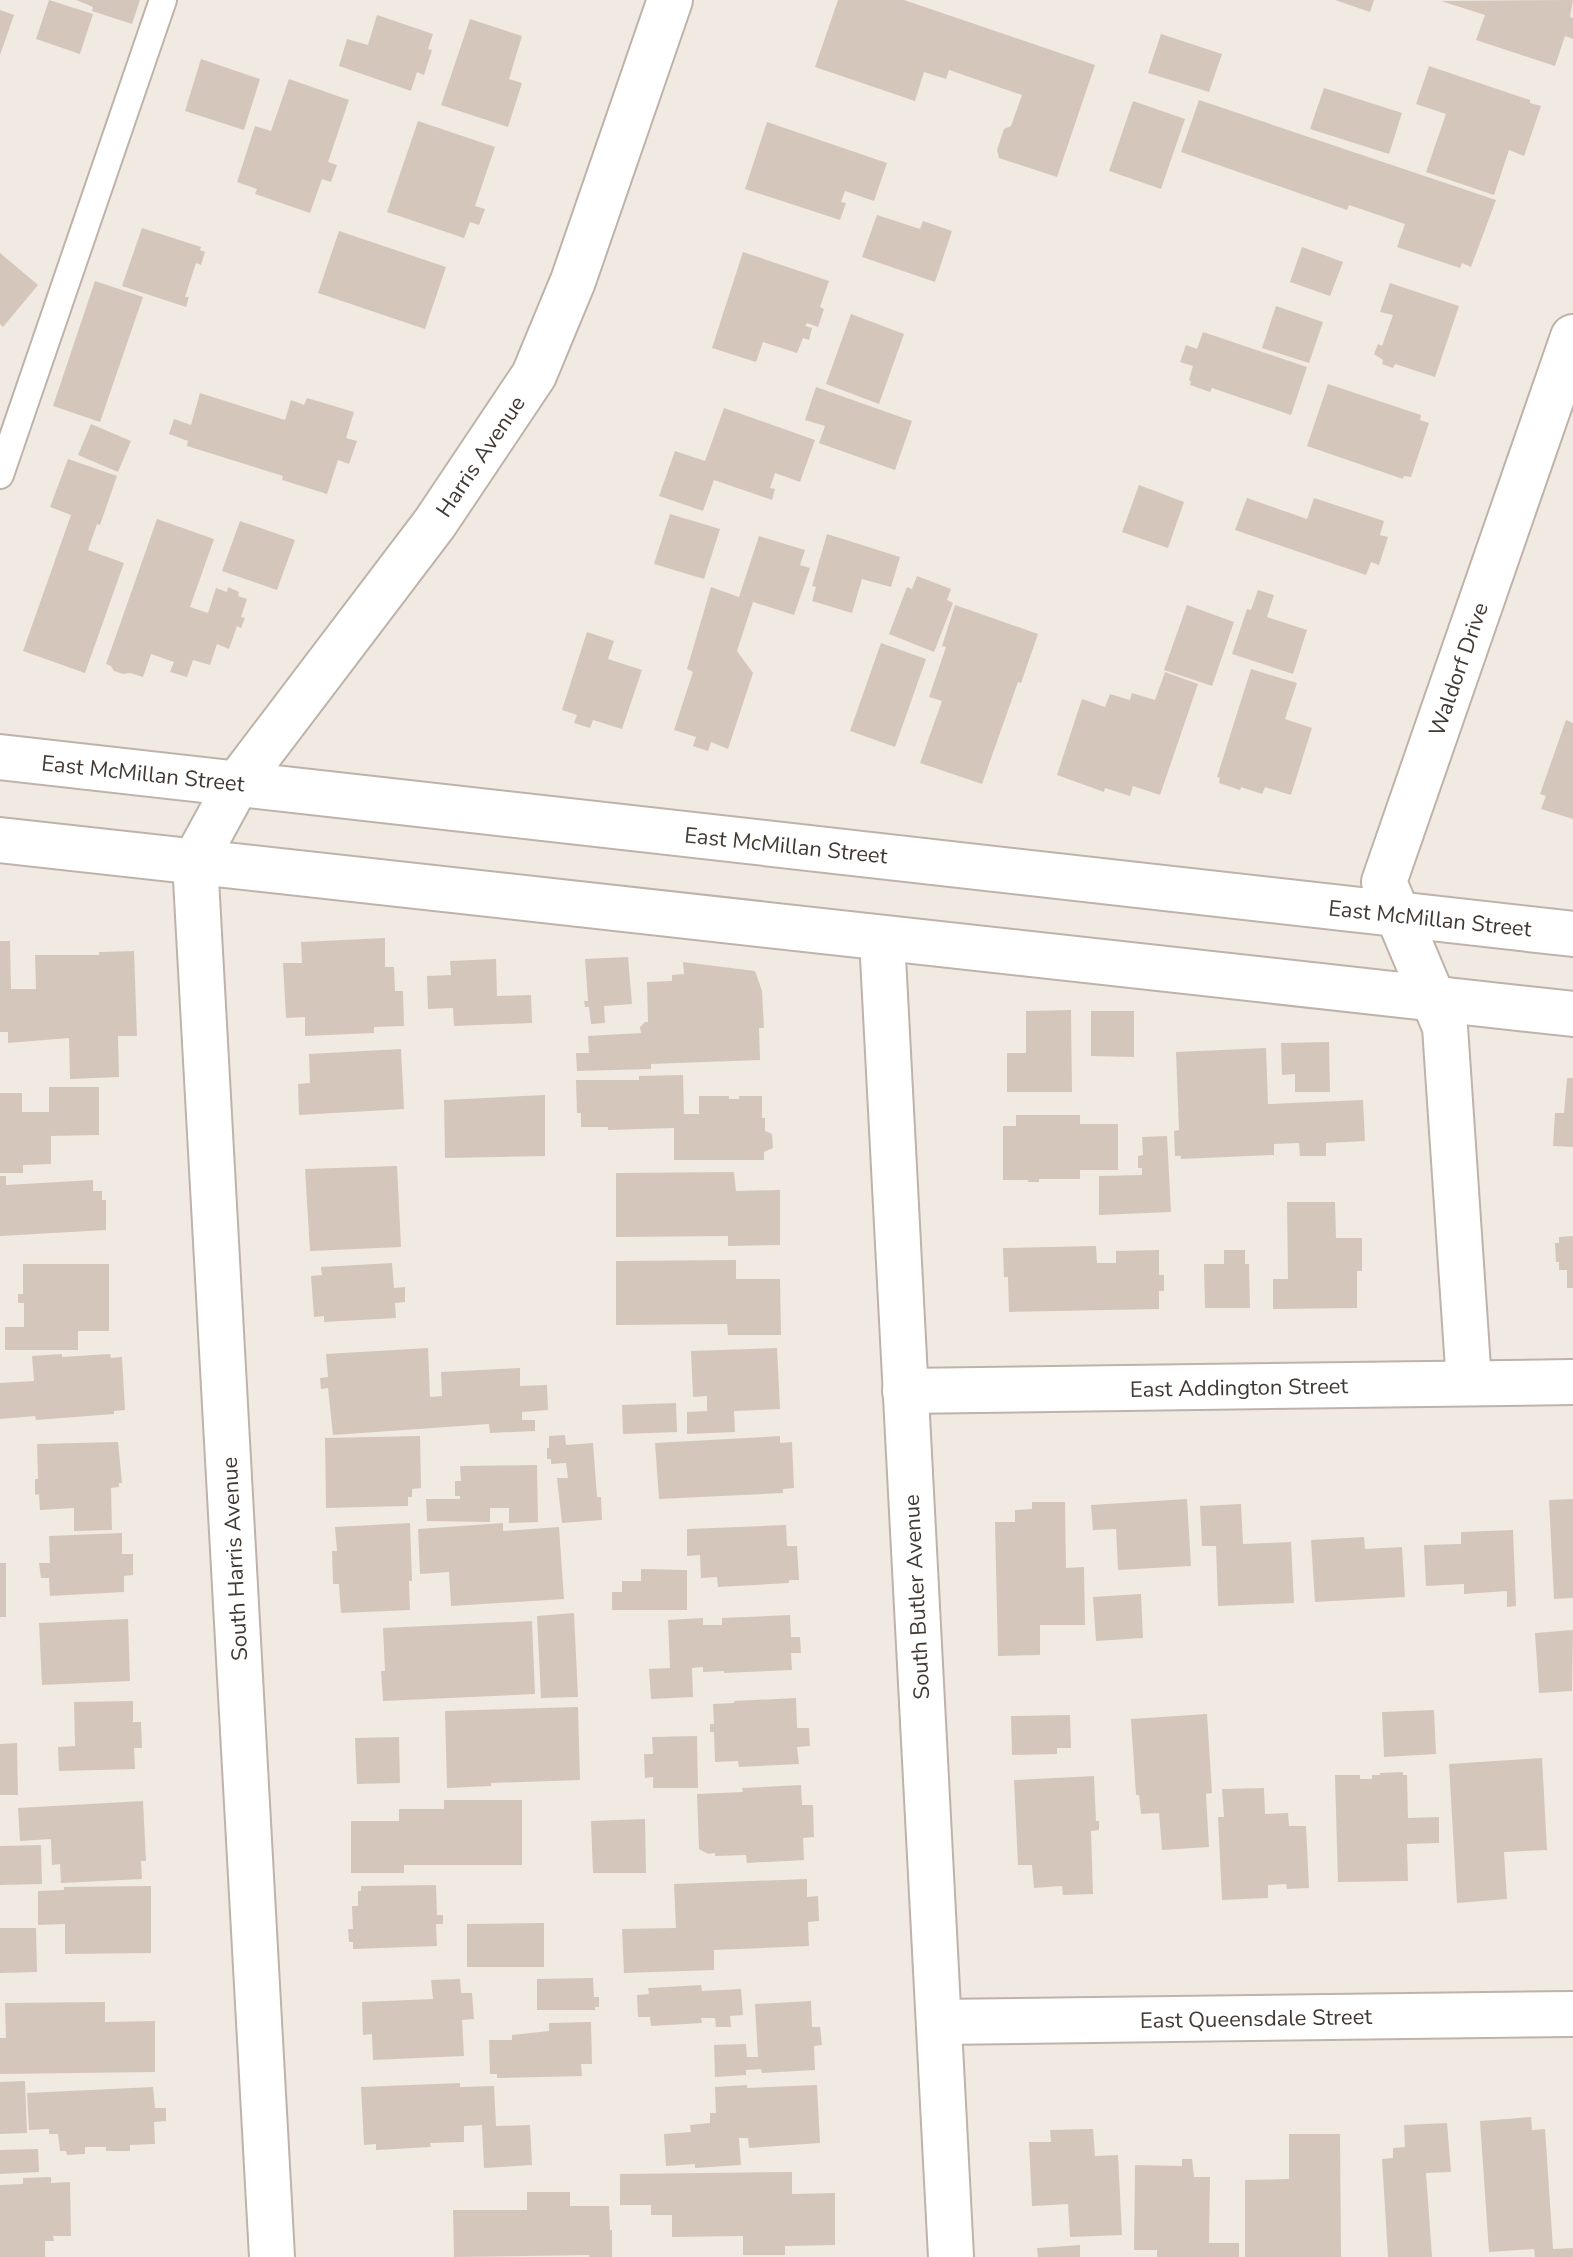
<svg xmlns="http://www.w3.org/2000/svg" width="1573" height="2257" font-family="'Nunito Sans',sans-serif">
<rect width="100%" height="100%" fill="#f1eae2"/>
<!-- building -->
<g fill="#d5c6bb">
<polygon points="49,0 93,14 80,54 36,39"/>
<polygon points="76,0 140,0 132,24 92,11 93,7"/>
<polygon points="838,0 904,0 1095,65 1057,177 999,158 997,150 1004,129 1011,126 1022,95 949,70 946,79 924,72 915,101 815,67"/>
<polygon points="1335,0 1374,0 1370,12"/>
<polygon points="1573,0 1570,17 1573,18 1573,39 1565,36 1555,66 1476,40 1485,15 1441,1"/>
<polygon points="0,10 14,15 0,55"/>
<polygon points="377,15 433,34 428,49 432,50 424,75 417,72 411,91 339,66 347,39 368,45"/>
<polygon points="470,19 522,36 509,79 522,83 508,127 441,105"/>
<polygon points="1161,34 1222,54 1209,92 1148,73"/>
<polygon points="201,59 260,79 244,130 185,111"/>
<polygon points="1429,66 1530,100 1530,103 1541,106 1524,156 1509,150 1494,195 1426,172 1446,114 1416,104"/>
<polygon points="289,79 349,100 328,162 337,165 331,182 322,179 310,213 255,194 257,189 237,182 255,126 271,131"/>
<polygon points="1324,88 1402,113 1389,154 1310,129"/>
<polygon points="1199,100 1496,200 1471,267 1462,263 1460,268 1397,247 1405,224 1349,205 1347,210 1181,152"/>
<polygon points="1133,101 1185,119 1161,189 1109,171"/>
<polygon points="418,121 495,147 475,206 485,209 479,225 470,222 464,238 387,212"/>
<polygon points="767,122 887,163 874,201 845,191 841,202 846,203 840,220 745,189"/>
<polygon points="877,215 920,229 923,221 952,231 935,282 862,257"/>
<polygon points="142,228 201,247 200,250 205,252 201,265 196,263 185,297 189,297 186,307 122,286"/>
<polygon points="339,231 446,267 425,329 318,293"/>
<polygon points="1302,247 1343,262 1330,296 1290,282"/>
<polygon points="743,252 829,281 820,307 824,309 818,327 807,323 805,326 812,328 809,340 803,338 797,353 763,342 756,362 712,348"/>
<polygon points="0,253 38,285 3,327 0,324"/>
<polygon points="95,281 143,297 100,422 53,406"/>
<polygon points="1390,283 1459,306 1435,377 1395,364 1393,368 1382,364 1383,360 1374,354 1378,344 1382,346 1393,315 1380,312"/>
<polygon points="1276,306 1323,322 1309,363 1262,348"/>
<polygon points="851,314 904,334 879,404 826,384"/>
<polygon points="1203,332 1307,367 1291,415 1212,388 1210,392 1190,385 1191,382 1189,380 1193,366 1180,362 1186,345 1197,349"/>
<polygon points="1328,384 1421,415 1420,420 1429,423 1411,477 1404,476 1403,479 1307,446"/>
<polygon points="816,387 912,421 895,470 819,443 825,426 805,420"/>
<polygon points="200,393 285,420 291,400 304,405 307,398 354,412 346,438 357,441 349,464 338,460 327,494 282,480 283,476 187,446 188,441 169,434 174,419 191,425"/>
<polygon points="724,408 815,440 800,482 775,473 770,488 775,489 772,500 714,480 703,511 659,496 675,451 705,461"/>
<polygon points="91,424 131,441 118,472 78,455"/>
<polygon points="68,459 117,476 100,525 97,524 88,550 124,563 85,673 23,651 71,515 50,507"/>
<polygon points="1139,485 1184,502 1168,548 1122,532"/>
<polygon points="1247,498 1307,519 1314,498 1384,521 1380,535 1388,537 1379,565 1371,562 1366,575 1235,530"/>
<polygon points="670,514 720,529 704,579 654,564"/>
<polygon points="157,519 214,539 190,607 208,613 216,588 227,592 228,587 239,592 238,596 247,599 241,617 245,618 241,628 237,626 229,649 217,644 210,665 193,660 187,677 170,672 174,662 151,654 143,677 130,673 123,674 114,671 111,666 106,664"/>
<polygon points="240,521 295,540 277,590 222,571"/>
<polygon points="827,534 900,557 891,587 862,579 852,613 812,601 816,587 812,586"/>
<polygon points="759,536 805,550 800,565 810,568 794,615 753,602 737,651 753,673 728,749 711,742 708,751 693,746 696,737 674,730 693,672 687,669 711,587 739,597"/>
<polygon points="917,576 951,589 947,600 953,603 934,652 889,634 907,587 912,589"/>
<polygon points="1258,590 1274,595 1267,617 1307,630 1293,674 1232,654 1247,609 1251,610"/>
<polygon points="955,605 1038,634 1021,683 1018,682 982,784 920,763 942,701 929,697 946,647 942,646"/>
<polygon points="1187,605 1234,622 1212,686 1164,670"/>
<polygon points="587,632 614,641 608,659 642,670 622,729 593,720 590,728 574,723 577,715 562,710"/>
<polygon points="881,643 926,659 895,747 850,731"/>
<polygon points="1251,669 1297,683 1285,719 1312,728 1291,795 1265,787 1262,794 1241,787 1240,790 1219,783 1220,778 1217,777"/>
<polygon points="1165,672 1198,684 1160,795 1133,786 1130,796 1105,788 1104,792 1057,775 1082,699 1105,707 1110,694 1130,700 1132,693 1155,700"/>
<polygon points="1566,720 1573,723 1573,819 1541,809 1546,796 1540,794"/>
<polygon points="385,938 385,967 394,967 395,991 403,991 404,1026 374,1027 374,1033 305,1036 305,1017 286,1018 283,963 302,963 301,942"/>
<polygon points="0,941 10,941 11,989 36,989 35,955 99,955 99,952 134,951 137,1036 118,1036 119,1077 70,1079 69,1038 8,1043 8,1032 0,1032"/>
<polygon points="628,957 632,1004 604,1006 605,1023 591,1024 589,1007 585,1007 584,1001 588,1001 585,959"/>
<polygon points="496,959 497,996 531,995 532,1023 454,1026 453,1008 428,1009 427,976 451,975 450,961"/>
<polygon points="683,962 755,971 762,991 764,1028 759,1028 760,1060 651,1064 651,1069 577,1071 576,1053 589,1053 588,1036 641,1033 640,1027 645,1022 648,1022 647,982 672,981 672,975 684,974"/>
<polygon points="1071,1010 1072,1092 1007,1092 1007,1053 1026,1053 1026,1011"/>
<polygon points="1091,1011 1134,1011 1134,1057 1091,1056"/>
<polygon points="1329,1042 1330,1092 1295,1092 1295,1074 1282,1075 1281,1043"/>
<polygon points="1266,1048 1268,1104 1363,1100 1365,1141 1326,1143 1326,1156 1300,1156 1299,1143 1274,1144 1274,1155 1181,1159 1181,1156 1175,1156 1174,1131 1179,1130 1176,1052"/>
<polygon points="401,1049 404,1109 299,1115 298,1084 310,1083 309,1054"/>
<polygon points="683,1075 684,1114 699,1114 699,1096 729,1096 729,1099 739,1099 739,1096 762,1096 762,1118 765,1118 765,1131 772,1134 773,1148 764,1152 764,1160 674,1160 674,1128 608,1130 608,1127 581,1127 581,1113 577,1113 576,1080 639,1080 639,1076"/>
<polygon points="1567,1078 1573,1078 1573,1147 1553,1146 1555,1113 1564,1113"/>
<polygon points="49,1087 99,1087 99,1135 51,1136 51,1164 23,1165 23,1173 0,1173 0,1093 22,1093 22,1112 49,1112"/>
<polygon points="545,1095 545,1156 445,1158 444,1100"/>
<polygon points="1016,1115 1080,1115 1080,1124 1118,1124 1118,1170 1080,1170 1080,1179 1039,1179 1039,1182 1028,1182 1028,1180 1003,1180 1003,1126 1016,1126"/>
<polygon points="1167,1136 1171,1212 1099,1215 1099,1176 1142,1175 1142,1168 1138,1168 1138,1156 1143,1155 1142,1137"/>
<polygon points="397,1166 401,1247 310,1251 305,1169"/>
<polygon points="734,1172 736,1191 780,1190 780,1245 728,1246 728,1236 616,1237 616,1173"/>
<polygon points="0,1176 6,1176 6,1185 93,1180 93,1191 102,1191 102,1200 106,1200 106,1230 0,1236"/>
<polygon points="1287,1202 1335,1202 1336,1238 1362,1238 1362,1271 1357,1271 1357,1308 1273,1309 1273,1279 1288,1279"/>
<polygon points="1573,1236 1573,1288 1567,1288 1567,1270 1559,1270 1559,1262 1556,1262 1555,1243 1559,1243 1559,1237"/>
<polygon points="1096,1246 1097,1263 1116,1263 1116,1251 1159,1250 1159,1275 1164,1275 1164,1291 1159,1291 1159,1309 1009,1312 1008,1277 1004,1277 1003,1248"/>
<polygon points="1224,1250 1245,1250 1245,1264 1249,1264 1250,1308 1205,1308 1204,1264 1224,1264"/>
<polygon points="736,1260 736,1279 780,1279 781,1335 728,1335 727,1324 616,1325 616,1261"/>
<polygon points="392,1263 394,1288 405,1287 405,1302 395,1303 396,1318 324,1322 324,1316 314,1317 311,1276 322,1275 321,1267"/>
<polygon points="23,1264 109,1264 109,1331 78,1331 78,1350 5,1350 5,1327 24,1327 24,1303 18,1303 18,1294 23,1294"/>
<polygon points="428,1348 430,1397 442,1396 441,1372 520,1368 520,1386 547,1385 548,1410 522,1412 522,1420 535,1420 535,1431 490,1433 489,1424 333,1435 328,1388 321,1389 320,1378 328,1377 326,1354"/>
<polygon points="777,1348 780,1409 734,1411 735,1432 687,1434 687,1412 707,1411 707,1396 693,1397 691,1351"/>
<polygon points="62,1354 62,1357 110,1354 111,1358 122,1357 125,1410 114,1411 114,1414 36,1420 35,1416 0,1419 0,1383 34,1381 32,1356"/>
<polygon points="676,1403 677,1432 623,1434 622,1405"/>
<polygon points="565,1435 566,1445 593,1443 597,1497 601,1497 602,1520 562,1523 557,1478 568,1478 566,1463 551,1464 551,1459 547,1459 547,1448 549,1448 549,1436"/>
<polygon points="420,1436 421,1488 412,1489 412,1497 408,1497 408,1506 326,1508 325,1438"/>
<polygon points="780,1436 780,1443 792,1442 794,1488 783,1489 783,1493 659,1499 655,1443"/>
<polygon points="118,1442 122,1483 119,1483 119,1487 111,1488 112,1530 74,1531 74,1508 40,1510 39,1494 35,1495 35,1479 38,1479 37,1444"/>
<polygon points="537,1465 538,1522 509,1523 509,1508 490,1508 490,1522 427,1521 426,1499 460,1499 460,1496 455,1496 455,1481 461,1481 460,1466"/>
<polygon points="1187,1499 1191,1566 1118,1570 1116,1529 1093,1530 1091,1505"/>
<polygon points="1573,1499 1573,1598 1554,1599 1549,1500"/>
<polygon points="1032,1502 1065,1502 1066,1568 1084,1567 1085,1625 1040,1625 1040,1655 998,1656 995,1522 1015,1522 1015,1510 1032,1509"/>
<polygon points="1241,1504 1243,1544 1291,1542 1294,1603 1218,1606 1216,1546 1202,1546 1200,1506"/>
<polygon points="410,1523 412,1581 409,1581 410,1610 341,1613 339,1584 333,1584 332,1551 337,1551 335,1527"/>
<polygon points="503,1523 503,1531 559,1527 564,1599 451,1606 449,1572 420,1574 418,1529"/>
<polygon points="786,1525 787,1546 797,1546 799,1580 789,1580 789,1583 718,1587 717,1577 701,1578 700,1555 687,1556 687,1529"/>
<polygon points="1513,1530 1516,1606 1507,1607 1507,1591 1464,1594 1464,1584 1426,1586 1424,1545 1461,1544 1461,1532"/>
<polygon points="122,1533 122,1554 133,1554 133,1575 124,1576 124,1592 50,1596 49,1578 41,1578 39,1563 50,1563 49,1536"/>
<polygon points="1364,1537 1365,1549 1402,1547 1405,1597 1315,1602 1311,1540"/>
<rect x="0" y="1563" width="6" height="54"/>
<polygon points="641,1569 687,1570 687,1610 612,1610 612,1592 622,1592 622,1581 641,1581"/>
<polygon points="1141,1594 1143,1638 1096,1641 1093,1597"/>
<polygon points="574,1613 578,1697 541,1698 537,1616"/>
<polygon points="790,1615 791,1637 800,1637 801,1653 791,1653 792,1670 724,1673 724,1671 703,1672 703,1667 692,1668 693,1697 651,1699 649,1669 670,1668 668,1620 703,1618 703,1625 722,1625 722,1618"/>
<polygon points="128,1619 130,1681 42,1685 39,1623"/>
<polygon points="532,1621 535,1694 383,1701 381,1671 385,1671 383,1628"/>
<polygon points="1573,1630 1572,1691 1539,1693 1535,1633"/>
<polygon points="796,1698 797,1728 809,1728 810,1746 797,1747 799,1764 739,1767 738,1761 715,1762 714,1732 710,1732 710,1724 714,1724 713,1704 734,1703 734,1701"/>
<polygon points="133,1701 133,1722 141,1722 142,1748 134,1748 135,1769 59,1771 58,1747 75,1746 74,1702"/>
<polygon points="578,1707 580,1780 491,1783 491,1786 447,1788 445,1711"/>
<polygon points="1434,1710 1436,1754 1384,1757 1382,1712"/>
<polygon points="1207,1714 1212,1793 1206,1794 1209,1847 1162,1850 1159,1813 1141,1814 1139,1795 1136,1795 1131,1719"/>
<polygon points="1070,1715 1071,1748 1057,1748 1057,1754 1012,1755 1011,1716"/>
<polygon points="697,1736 698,1788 653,1788 653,1777 645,1778 644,1754 653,1754 652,1737"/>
<polygon points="399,1737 400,1783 357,1784 355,1738"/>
<polygon points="17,1743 18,1795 0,1795 0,1744"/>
<polygon points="1542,1758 1547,1850 1504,1852 1507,1899 1457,1903 1449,1764"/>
<polygon points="1403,1772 1403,1775 1407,1775 1408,1818 1439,1817 1439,1843 1407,1844 1408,1881 1338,1882 1335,1775 1360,1775 1360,1779 1372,1779 1372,1775 1380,1775 1380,1773"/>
<polygon points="1094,1776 1096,1821 1099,1821 1099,1830 1091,1831 1093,1894 1063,1895 1062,1886 1034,1888 1032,1865 1018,1865 1014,1780"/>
<polygon points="801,1785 802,1805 813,1805 814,1837 803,1838 804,1860 747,1863 746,1855 715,1856 715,1853 708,1854 699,1849 697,1794 743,1792 742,1788"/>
<polygon points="1264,1788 1265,1814 1288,1813 1289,1826 1306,1826 1309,1888 1287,1889 1286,1884 1268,1885 1268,1898 1222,1900 1218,1817 1224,1817 1222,1789"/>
<polygon points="444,1800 522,1800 522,1865 404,1865 404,1873 351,1873 351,1821 399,1821 399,1809 444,1809"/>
<polygon points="143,1801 146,1861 141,1861 142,1879 61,1883 60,1864 52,1865 51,1839 20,1841 18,1808"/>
<polygon points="645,1819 646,1873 593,1873 591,1821"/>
<polygon points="41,1845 42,1884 0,1885 0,1846"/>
<polygon points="807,1879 807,1897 818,1896 819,1921 808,1922 809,1946 714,1950 714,1970 624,1973 622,1929 676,1928 674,1884"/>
<polygon points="436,1885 437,1915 443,1915 443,1924 436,1924 437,1946 353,1949 353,1942 349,1942 348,1929 353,1929 352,1906 358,1906 358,1891 361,1891 361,1886"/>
<polygon points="151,1886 151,1953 65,1954 65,1924 38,1925 38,1891 64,1890 64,1887"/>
<polygon points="544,1923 544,1967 467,1967 467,1924"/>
<polygon points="0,1928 36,1928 37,1972 0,1973"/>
<polygon points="593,1978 594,1997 599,1997 599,2007 595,2007 595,2010 537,2010 537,1979"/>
<polygon points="460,1979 461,1993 472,1993 474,2019 462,2020 464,2056 373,2060 372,2034 363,2035 362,2002 433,1999 431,1980"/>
<polygon points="701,1985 702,1991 741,1989 743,2015 730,2016 731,2027 716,2027 715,2018 701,2018 702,2023 651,2026 650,2017 638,2017 637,1995 649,1994 648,1988"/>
<polygon points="811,2001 812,2027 820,2027 822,2045 814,2046 815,2070 762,2073 761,2069 746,2070 746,2075 715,2077 714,2045 746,2044 747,2057 758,2057 755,2004"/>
<polygon points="105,2002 105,2022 155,2021 155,2072 0,2074 0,2038 6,2038 5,2003"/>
<polygon points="591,2022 592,2064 581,2064 582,2076 497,2078 497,2074 490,2074 489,2040 512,2040 512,2035 549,2031 549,2023"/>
<polygon points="25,2081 27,2133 0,2134 0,2082"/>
<polygon points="460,2083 460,2087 494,2086 496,2126 530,2125 532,2165 484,2168 482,2125 464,2126 464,2142 430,2143 431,2147 376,2150 376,2144 364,2145 361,2087"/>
<polygon points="747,2085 747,2088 817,2085 820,2143 749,2148 748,2138 739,2138 741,2165 695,2168 695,2164 666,2166 664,2134 691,2132 690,2125 710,2123 710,2113 716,2113 715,2087"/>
<polygon points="153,2087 155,2108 166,2108 166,2121 154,2122 155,2144 130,2145 130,2151 106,2151 106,2147 85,2147 85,2154 67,2155 66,2151 60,2151 58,2134 49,2134 49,2129 29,2130 27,2093"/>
<polygon points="1531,2117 1532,2130 1545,2129 1553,2249 1573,2248 1573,2257 1535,2257 1534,2249 1489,2252 1480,2121"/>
<polygon points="1447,2123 1451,2172 1426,2173 1432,2257 1388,2257 1382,2159 1393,2158 1393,2148 1405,2147 1404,2125"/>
<polygon points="1093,2129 1095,2156 1118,2155 1122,2235 1070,2237 1068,2204 1032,2206 1029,2142 1051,2142 1050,2130"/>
<polygon points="1289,2134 1340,2134 1341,2257 1245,2257 1245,2180 1289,2179"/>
<polygon points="38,2149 39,2172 0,2174 0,2150"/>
<polygon points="1182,2159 1192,2159 1194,2177 1210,2177 1209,2243 1239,2243 1239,2257 1157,2257 1157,2250 1134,2250 1135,2165 1182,2166"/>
<polygon points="792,2172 792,2194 835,2193 835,2245 785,2246 785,2255 743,2255 743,2236 672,2237 672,2215 651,2215 651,2205 620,2205 620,2174"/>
<polygon points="51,2177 51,2183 70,2182 71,2236 53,2236 54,2241 45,2241 45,2257 0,2257 0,2185 23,2184 23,2178"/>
<polygon points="527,2192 570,2192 570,2206 609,2206 610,2230 612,2230 612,2257 589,2257 589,2255 454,2257 453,2210 527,2210"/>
<polygon points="1080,2245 1080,2257 1038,2257 1037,2248"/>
</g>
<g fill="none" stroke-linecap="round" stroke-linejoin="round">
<!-- lane casing -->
<g stroke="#bfb2a8" stroke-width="30">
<polyline id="lane" points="0,475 163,0"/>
</g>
<!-- street casing -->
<g stroke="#bfb2a8" stroke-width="48">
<g id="street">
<polyline points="0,757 1573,934"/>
<polyline points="0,840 1573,1014"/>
<polyline points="882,938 951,2257"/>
<polyline points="1469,1383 1445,1027 1384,882 1573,337"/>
<polyline points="905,1391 1573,1382"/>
<polyline points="939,2022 1573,2014"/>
<polyline points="272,2257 195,861 237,784 435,523 534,375 573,281 670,0"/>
</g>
</g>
<!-- lane -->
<use href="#lane" stroke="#fff" stroke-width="26"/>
<!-- street -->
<use href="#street" stroke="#fff" stroke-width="44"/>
</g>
<g text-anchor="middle" stroke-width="6" stroke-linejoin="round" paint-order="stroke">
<!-- street labels -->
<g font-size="22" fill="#423933" stroke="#fff">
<text transform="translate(480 456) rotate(-56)" y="8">Harris Avenue</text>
<text transform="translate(1458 669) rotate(-71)" y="8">Waldorf Drive</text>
<text transform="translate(143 773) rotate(6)" y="8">East McMillan Street</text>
<text transform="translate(786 845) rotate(6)" y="8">East McMillan Street</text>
<text transform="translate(1430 918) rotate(6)" y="8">East McMillan Street</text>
<text transform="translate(1239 1387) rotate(-1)" y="8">East Addington Street</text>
<text transform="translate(234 1559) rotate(-93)" y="8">South Harris Avenue</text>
<text transform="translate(916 1597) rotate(-93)" y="8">South Butler Avenue</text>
<text transform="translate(1256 2018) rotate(-1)" y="8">East Queensdale Street</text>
</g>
</g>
</svg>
